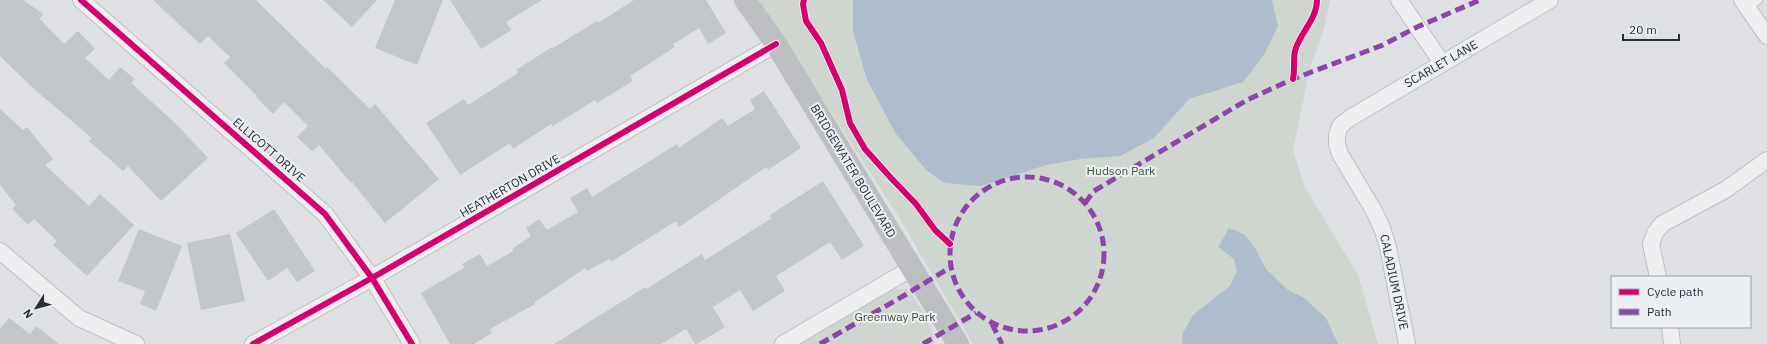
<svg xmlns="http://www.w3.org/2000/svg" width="1767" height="344" font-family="'IBM Plex Sans',sans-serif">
<rect width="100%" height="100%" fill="#dee0e3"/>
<!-- green -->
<g fill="#cfd6cf">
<polygon points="759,0 1330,0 1324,29 1310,68 1293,150 1304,186 1358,275 1378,344 973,344 900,219"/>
<path d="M892,289H907C919,304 931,323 935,342L933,344H797Z"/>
</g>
<!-- water -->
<g fill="#afbccb">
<polygon points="853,0 1272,0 1278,26 1264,55 1243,82 1189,99 1154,138 1120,156 1081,159 1046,165 981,186 945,183 927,171 896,134 867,80 853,31"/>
<polygon points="1229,228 1244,234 1255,248 1266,269 1287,289 1304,298 1326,318 1338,344 1182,344 1183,333 1193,315 1230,286 1237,272 1234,259 1218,247"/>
</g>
<!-- building -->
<g fill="#c4c7ca">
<polygon points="0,0 23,0 43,14 40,19 64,44 78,31 95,49 85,58 109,80 120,67 135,79 131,83 176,124 208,158 161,201 128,166 123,171 89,141 92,138 35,90 0,56"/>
<polygon points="153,0 256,0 326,69 327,67 370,109 375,104 439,179 385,223 352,182 351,183 319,145 312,151 297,137 308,126 284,102 273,114 256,97 257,96 224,63 230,57 208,36 200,44"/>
<polygon points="323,0 377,0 352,27"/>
<polygon points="395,0 443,0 417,65 375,48"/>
<polygon points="450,0 542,0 506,22 511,30 481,49"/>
<polygon points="634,0 706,0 726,33 708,44 699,28 673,44 675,47 630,76 633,81 597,103 595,100 553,126 551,124 513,149 510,143 460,175 426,123 464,99 468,105 518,73 516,70 552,47 553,48 597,21 598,23"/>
<polygon points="764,91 801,148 768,170 766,167 679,227 676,221 611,262 609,259 587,271 585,268 535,302 535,304 490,329 492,333 474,344 450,344 421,293 464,268 462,264 480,254 487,266 514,251 512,249 531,236 526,228 539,219 547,230 578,212 570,198 587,188 592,197 677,144 679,148 722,118 728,126 755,109 750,100"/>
<polygon points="0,109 23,130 27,127 53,159 45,165 89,206 100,194 134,225 87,276 53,245 57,241 34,219 28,225 12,209 16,205 0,185"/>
<polygon points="823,181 864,246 842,260 830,242 776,276 785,291 753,311 740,290 713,307 725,327 697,344 695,344 686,329 661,344 554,344 645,287 646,289 702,254 705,260 772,218 770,215"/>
<polygon points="274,209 315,271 297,282 287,268 268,281 236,233"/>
<polygon points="139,229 182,246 156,311 140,304 145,291 118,281"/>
<polygon points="230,234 245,301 201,310 187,243"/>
<polygon points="9,318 30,334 36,326 59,344 0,344 0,329"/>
</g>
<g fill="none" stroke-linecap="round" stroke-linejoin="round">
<!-- lane casing -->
<g stroke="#bcbec1" stroke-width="10">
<polyline id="lane" points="1747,8 1758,0"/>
</g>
<!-- street casing -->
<g stroke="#bcbec1" stroke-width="18">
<g id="street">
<polyline points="81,0 325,214 372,278 412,344"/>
<polyline points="1399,0 1442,63"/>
<polyline points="1742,0 1767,36"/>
<polyline points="0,251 79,318 136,344"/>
<polyline points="1658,277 1651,244 1655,233 1662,224 1725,190 1767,160"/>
<polyline points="1670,327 1672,344"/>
<polyline points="253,344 372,278 776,44"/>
<polyline points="783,344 912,268"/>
<polyline points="1407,344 1388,247 1382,228 1374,211 1340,154 1337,144 1337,135 1340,126 1350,118 1550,0"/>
</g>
</g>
<!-- lane -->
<use href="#lane" stroke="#eeeef0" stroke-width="8"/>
<!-- street -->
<use href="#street" stroke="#eeeef0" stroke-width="16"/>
<!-- secondary -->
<polyline stroke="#bdbfc3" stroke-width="22" points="745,0 776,44 958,344"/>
<!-- quiet -->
<g stroke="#8e44ad" stroke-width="5" stroke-dasharray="10 5" stroke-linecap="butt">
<circle cx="1027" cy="254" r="77"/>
<polyline points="1085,203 1094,191 1247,100 1293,79 1383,45 1417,27 1480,0"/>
<polyline points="992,324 1002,344"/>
<polyline points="820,344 905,295 951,267"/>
<polyline points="923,344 976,313"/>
</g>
<!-- cycleway casing -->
<g stroke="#ebeef3" stroke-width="8">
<g id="cycleway">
<polyline points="81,0 325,214 372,278 412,344"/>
<polyline points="804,0 803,4 806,21 821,43 842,90 850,123 865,149 891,178 916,204 935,230 950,244"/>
<path d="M1293,79C1295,70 1293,60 1295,51C1300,32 1317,20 1317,0"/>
<polyline points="253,344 372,278 776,44"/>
</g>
</g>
<!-- cycleway -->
<use href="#cycleway" stroke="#d6006c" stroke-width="6"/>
</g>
<g text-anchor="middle" stroke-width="4" stroke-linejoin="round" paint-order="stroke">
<!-- street labels -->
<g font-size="12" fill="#282e39" stroke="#ebeef3">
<text transform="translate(1441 64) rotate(-30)" y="4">SCARLET LANE</text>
<text transform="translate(269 150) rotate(41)" y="4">ELLICOTT DRIVE</text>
<text transform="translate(853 171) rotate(59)" y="4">BRIDGEWATER BOULEVARD</text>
<text transform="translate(510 186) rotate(-30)" y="4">HEATHERTON DRIVE</text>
<text transform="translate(1394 282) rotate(78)" y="4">CALADIUM DRIVE</text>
</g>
<!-- park labels -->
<g font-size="12" fill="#3c5337" stroke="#ebeef3">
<text x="1121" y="175">Hudson Park</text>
<text x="895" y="321">Greenway Park</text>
</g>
</g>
<!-- legend -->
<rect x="1611" y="276" width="140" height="52" fill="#ebeef3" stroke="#9da1a9"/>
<rect x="1619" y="289" width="20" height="6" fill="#d6006c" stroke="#9da1a9"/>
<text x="1647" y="296" font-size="12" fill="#282e39">Cycle path</text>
<rect x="1619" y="309" width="20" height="6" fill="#8e44ad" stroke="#9da1a9"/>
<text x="1647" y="316" font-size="12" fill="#282e39">Path</text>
<!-- north arrow -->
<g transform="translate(36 308) rotate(234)" stroke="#ebeef3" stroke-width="3" paint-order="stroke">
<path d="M0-3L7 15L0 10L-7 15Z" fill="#282e39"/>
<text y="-6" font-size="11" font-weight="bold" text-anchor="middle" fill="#282e39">N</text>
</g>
<!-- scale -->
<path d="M1623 34v6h56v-6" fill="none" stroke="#282e39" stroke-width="2"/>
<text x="1629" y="34" font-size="12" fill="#282e39" stroke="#ebeef3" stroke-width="3" paint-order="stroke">20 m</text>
</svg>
